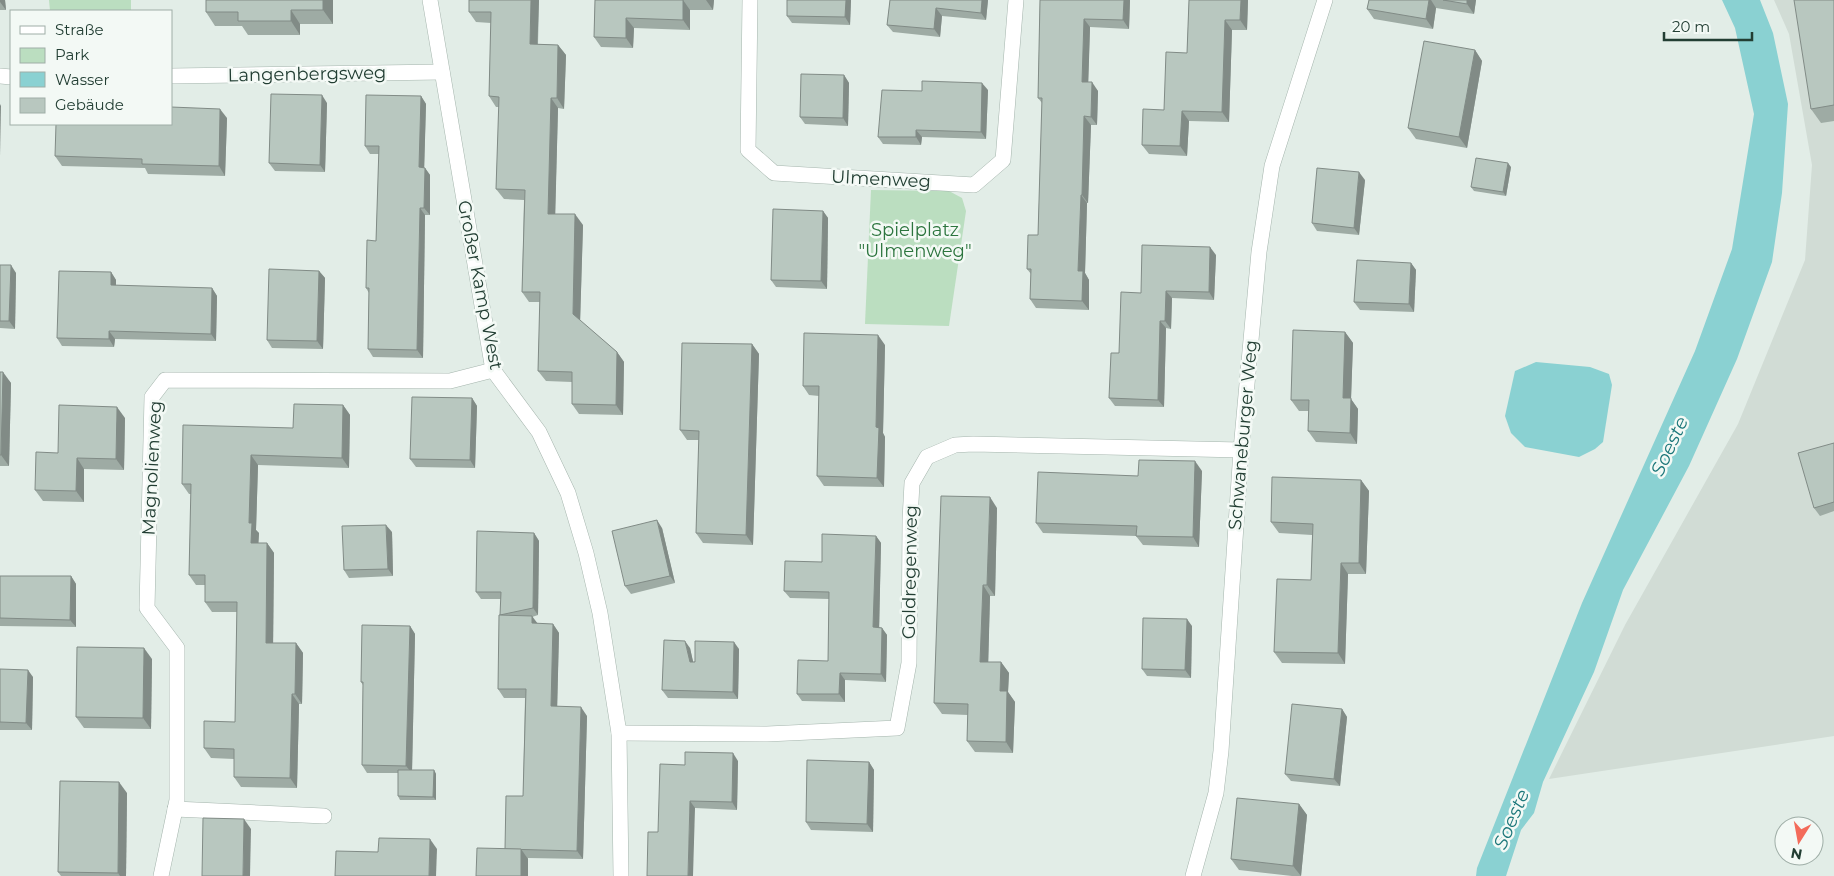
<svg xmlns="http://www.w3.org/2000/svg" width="1834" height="876" font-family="Montserrat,sans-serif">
<rect width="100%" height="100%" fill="#e2ede7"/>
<!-- built -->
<polygon fill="#d1dcd5" points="1774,0 1834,0 1834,736 1549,779 1625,625 1738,424 1805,260 1812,165 1789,34"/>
<!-- green -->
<g fill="#bbdec0">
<polygon points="49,0 131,0 131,11 50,11"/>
<polygon points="871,190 949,191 962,198 966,211 949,326 865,324"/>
</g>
<!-- water -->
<g fill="#8ad1d2">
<polygon points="1722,0 1760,0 1773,33 1788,104 1782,193 1772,262 1737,359 1689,466 1623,590 1594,672 1543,782 1534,813 1521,830 1506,876 1476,876 1477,868 1582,603 1695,351 1732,249 1754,114 1735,28"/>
<polygon points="1536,362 1590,367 1609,374 1612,385 1603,442 1595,449 1579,457 1525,447 1511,433 1505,416 1515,371"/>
</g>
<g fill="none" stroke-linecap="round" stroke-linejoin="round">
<!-- lane casing -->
<g stroke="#a5b5ad" stroke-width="16">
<polyline id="lane" points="175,809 324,816"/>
</g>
<!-- street casing -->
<g stroke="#a5b5ad" stroke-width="16">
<g id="street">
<polyline points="430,0 493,370 539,432 568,493 586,553 600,613 619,733 621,876"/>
<polyline points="750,0 748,150 774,173 974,185 1003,160 1016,0"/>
<polyline points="0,76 11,77"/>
<polyline points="171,76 442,72"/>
<polyline points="619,733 767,734 897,728 909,663 910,520 912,483 927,457 955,445 973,444 1241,450"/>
<polyline points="161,876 177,800 177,648 147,608 152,397 165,380 450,381 493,370"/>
<polyline points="1193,876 1216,793 1221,751 1241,450 1259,252 1272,166 1325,0"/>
</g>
</g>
<!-- lane -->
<use href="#lane" stroke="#fff" stroke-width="15"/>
<!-- street -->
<use href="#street" stroke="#fff" stroke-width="15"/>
</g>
<!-- wall -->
<g fill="#9eaba4">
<polygon points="0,0 5,0 6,10 0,10"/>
<polygon points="206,0 333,0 333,24 300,24 300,35 248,35 242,26 215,26 206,12"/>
<polygon points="539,0 538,44 558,45 566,55 564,109 558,108 555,214 583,225 580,321 617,352 624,362 623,415 579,414 572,404 572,382 546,381 538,371 540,302 529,302 522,292 524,200 504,199 496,189 499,107 496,107 489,96 491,23 476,22 469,12"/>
<polygon points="595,0 714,0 713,10 690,10 690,30 634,28 633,48 601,47 594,37"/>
<polygon points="851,0 850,25 792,23 787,16"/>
<polygon points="890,0 988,0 986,20 942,16 940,37 893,32 887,25"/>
<polygon points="1040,0 1130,0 1129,29 1090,27 1088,82 1098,91 1097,125 1091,125 1088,203 1087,203 1085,273 1089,280 1089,310 1036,308 1030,299 1031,274 1027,269 1038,235 1042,103 1038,98"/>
<polygon points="1189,0 1248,0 1247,30 1232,30 1229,122 1189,121 1187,156 1149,154 1142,145 1164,110 1187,53"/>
<polygon points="1369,0 1476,0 1474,14 1436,8 1433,29 1374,19 1367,9"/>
<polygon points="1834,0 1834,121 1821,123 1811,109"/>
<polygon points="1475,50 1482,61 1467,148 1416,139 1408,128"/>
<polygon points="844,75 849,83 848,126 805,124 800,117"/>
<polygon points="988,90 986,139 922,137 921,145 883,144 878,137 922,91"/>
<polygon points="421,96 426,104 424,168 425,168 430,175 430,215 425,215 423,358 373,357 368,349 369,293 366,288 376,241 379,154 370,154 365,146"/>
<polygon points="327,103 325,172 275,171 269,163"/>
<polygon points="227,118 225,176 148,174 145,168 62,166 55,156"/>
<polygon points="1511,167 1506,196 1474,191 1471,187"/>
<polygon points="1365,180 1359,235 1317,231 1312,223"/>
<polygon points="823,211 828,218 827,289 776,287 771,280"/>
<polygon points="1216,255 1214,300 1172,298 1171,329 1166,328 1164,407 1115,406 1109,398 1141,293"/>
<polygon points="1411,263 1416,270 1414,312 1360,310 1354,302"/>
<polygon points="0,265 16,273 15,329 0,328"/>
<polygon points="319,271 325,278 323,349 272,348 267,340"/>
<polygon points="111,272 116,280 116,286 212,288 217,296 216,341 115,339 114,347 62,346 57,338"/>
<polygon points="1345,332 1353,343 1351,399 1358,409 1357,444 1316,442 1308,431 1309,411 1299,411 1291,400"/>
<polygon points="752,344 759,354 753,545 703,543 696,533 699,440 687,440 680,430"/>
<polygon points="885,345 883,433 885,437 884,487 824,486 817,476 819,396 809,395 803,386"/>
<polygon points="0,372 11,383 9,466 0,466"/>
<polygon points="472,398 477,406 475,468 416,467 410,459"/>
<polygon points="343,405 350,415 349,468 258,465 256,530 259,533 258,543 267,543 274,553 273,643 296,643 303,653 302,704 299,704 297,788 241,787 234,777 234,759 211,758 204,748 235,722 237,612 212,612 205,602 205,585 196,585 189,575 191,494 189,494 182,484"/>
<polygon points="125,418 124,470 84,469 84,502 43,501 35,490 58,453"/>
<polygon points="1834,443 1834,511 1820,516 1814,508"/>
<polygon points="1202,471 1199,547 1143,545 1136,536 1043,533 1036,523 1138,476"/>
<polygon points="1361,480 1369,491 1366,574 1348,574 1345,664 1282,663 1274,652 1311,580 1312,535 1279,533 1271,522"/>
<polygon points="997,508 995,596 990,596 988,662 1001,662 1009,673 1008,692 1015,702 1013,753 975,752 967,741 968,715 942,714 934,703"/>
<polygon points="662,528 675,583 631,594 625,586"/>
<polygon points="392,532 393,576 349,578 344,570"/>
<polygon points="534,533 539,541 538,615 532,617 537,624 553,624 559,633 557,706 587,716 583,859 528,858 528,876 476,876 505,849 523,796 525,698 504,698 498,689 501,599 481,599 476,592"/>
<polygon points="876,536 881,543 879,627 882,628 887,635 886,682 845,680 845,702 802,701 797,694 828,661 829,599 790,598 784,591 822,562"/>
<polygon points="0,576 71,576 76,584 76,627 0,626"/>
<polygon points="410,626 415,634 412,770 434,770 436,774 436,800 400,800 398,796 398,773 367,773 362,765 363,685 361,682"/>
<polygon points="1192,626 1191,678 1147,676 1142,669"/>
<polygon points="690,648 693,662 739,649 738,699 668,698 662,690"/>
<polygon points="152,659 151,729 84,728 76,717"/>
<polygon points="0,669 33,677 32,730 0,730"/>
<polygon points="1342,709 1347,717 1340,786 1291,781 1285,774"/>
<polygon points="738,761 737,810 695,808 658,832 685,765"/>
<polygon points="869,762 874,770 873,832 811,830 806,822"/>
<polygon points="127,793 126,876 61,876 58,872"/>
<polygon points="1299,804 1307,815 1301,876 1292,876 1239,870 1231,859"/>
</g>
<!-- shaded-wall -->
<g fill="#818b86">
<polygon points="0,0 5,0 6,10 0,2"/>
<polygon points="323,0 333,0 333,24 323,10"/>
<polygon points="531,0 539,0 537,54 530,44"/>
<polygon points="683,0 690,10 690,30 683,20"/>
<polygon points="706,0 714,0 713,10"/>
<polygon points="846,0 851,0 850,25 845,17"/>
<polygon points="982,0 988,0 986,20 981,13"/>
<polygon points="1124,0 1130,0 1129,29 1123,20"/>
<polygon points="1241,0 1248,0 1247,30 1240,20"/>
<polygon points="1429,0 1431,0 1436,8 1433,29 1426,19"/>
<polygon points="1467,0 1476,0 1474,14 1467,4"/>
<polygon points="936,8 942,16 940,37 934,29"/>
<polygon points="291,10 300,24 300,35 291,21"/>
<polygon points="626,18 634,28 633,48 626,38"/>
<polygon points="1084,19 1090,27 1088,91 1082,82"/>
<polygon points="1225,20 1232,30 1229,122 1222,112"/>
<polygon points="558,45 566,55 564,109 557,98"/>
<polygon points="1475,50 1482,61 1467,148 1459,137"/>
<polygon points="844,75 849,83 848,126 843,118"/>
<polygon points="1092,82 1098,91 1097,125 1091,117"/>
<polygon points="982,83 988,90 986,139 981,132"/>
<polygon points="322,95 327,103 325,172 320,165"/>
<polygon points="421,96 426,104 424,175 419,167"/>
<polygon points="551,98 558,108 555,224 548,214"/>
<polygon points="0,104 1,106 0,156"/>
<polygon points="220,109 227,118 225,176 219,166"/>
<polygon points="1182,111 1189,121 1187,156 1180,146"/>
<polygon points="1084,116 1091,125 1088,203 1082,195"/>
<polygon points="916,130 922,137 921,145 916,137"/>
<polygon points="1508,163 1511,167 1506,196 1503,192"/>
<polygon points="425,168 430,175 430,215 424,208"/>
<polygon points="1359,172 1365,180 1359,235 1354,228"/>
<polygon points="1081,195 1087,203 1085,273 1089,280 1089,310 1082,301 1078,271"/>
<polygon points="420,208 425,215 423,358 417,350"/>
<polygon points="823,211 828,218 827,289 821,281"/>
<polygon points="575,214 583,225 580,325 573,314"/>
<polygon points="1210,247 1216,255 1214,300 1209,292"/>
<polygon points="1411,263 1416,270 1414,312 1409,304"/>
<polygon points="11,265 16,273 15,329 9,321"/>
<polygon points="319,271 325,278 323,349 317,341"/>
<polygon points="111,272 116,280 116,293 111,285"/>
<polygon points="212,288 217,296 216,341 211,334"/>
<polygon points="1166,291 1172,298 1171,329 1165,321"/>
<polygon points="1160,321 1166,328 1164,407 1158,400"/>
<polygon points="109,331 115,339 114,347 109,339"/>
<polygon points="1345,332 1353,343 1351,399 1358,409 1357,444 1350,433 1343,398"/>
<polygon points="878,335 885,345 883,433 885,437 884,487 877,478 876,427"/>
<polygon points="752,344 759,354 753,545 746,535"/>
<polygon points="617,352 624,362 623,415 616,405"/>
<polygon points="3,372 11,383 9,466 1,455"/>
<polygon points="472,398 477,406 475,468 470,460"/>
<polygon points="343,405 350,415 349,468 342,458"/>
<polygon points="117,407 125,418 124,470 116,459"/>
<polygon points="251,455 258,465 256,530 259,533 258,553 251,543 249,523"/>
<polygon points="77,458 84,469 84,502 76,491"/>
<polygon points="1195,461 1202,471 1199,547 1193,537"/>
<polygon points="1361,480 1369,491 1366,574 1359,563"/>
<polygon points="990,497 997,508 995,596 987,585"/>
<polygon points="657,520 662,528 675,583 670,576"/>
<polygon points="386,525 392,532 393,576 388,569"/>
<polygon points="534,533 539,541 538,615 533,608"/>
<polygon points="876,536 881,543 879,635 873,627"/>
<polygon points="267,543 274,553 273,653 266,643"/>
<polygon points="1341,563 1348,574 1345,664 1338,653"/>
<polygon points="71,576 76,584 76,627 70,620"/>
<polygon points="983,585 990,596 988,673 980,662"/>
<polygon points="532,616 538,624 532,623"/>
<polygon points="1187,619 1192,626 1191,678 1185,670"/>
<polygon points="553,624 559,633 557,715 551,706"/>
<polygon points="410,626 415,634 412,773 406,766"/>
<polygon points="882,628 887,635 886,682 881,674"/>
<polygon points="685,641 690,648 695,670 690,662"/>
<polygon points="734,642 739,649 738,699 733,692"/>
<polygon points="296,643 303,653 302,704 295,694"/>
<polygon points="144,648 152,659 151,729 143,718"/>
<polygon points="1001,662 1009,673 1008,692 1015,702 1013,753 1006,742 1000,691"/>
<polygon points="28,670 33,677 32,730 26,723"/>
<polygon points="840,673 845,680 845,702 839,694"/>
<polygon points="292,694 299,704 297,788 290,778"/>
<polygon points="581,707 587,716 583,859 577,851"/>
<polygon points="1342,709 1347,717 1340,786 1334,779"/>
<polygon points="733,753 738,761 737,810 732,802"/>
<polygon points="869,762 874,770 873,832 867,824"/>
<polygon points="434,770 436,774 436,800 433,797"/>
<polygon points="119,782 127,793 126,876 120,876 118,873"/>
<polygon points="690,801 695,808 693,876 688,876"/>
<polygon points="1299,804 1307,815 1301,876 1293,866"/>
<polygon points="244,819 251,829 250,876 243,876"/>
<polygon points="430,839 437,849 436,876 429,876"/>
<polygon points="521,849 528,859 528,876 521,876"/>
</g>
<!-- building -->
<g fill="#b8c7bf" stroke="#818b86">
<polygon points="206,0 323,0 323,10 291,10 291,21 238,21 238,12 206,12"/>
<polygon points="469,0 531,0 530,44 558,45 557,98 551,98 548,214 575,214 573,314 617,352 616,405 572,404 572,372 538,371 540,292 522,292 525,190 496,189 499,97 489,96 491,12 469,12"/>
<polygon points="595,0 683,0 683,20 626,18 626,38 594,37"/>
<polygon points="787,0 846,0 845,17 787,16"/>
<polygon points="890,0 982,0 981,13 936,8 934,29 887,25"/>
<polygon points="1040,0 1124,0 1123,20 1084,19 1082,82 1092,82 1091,117 1084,116 1082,195 1081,195 1078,271 1083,271 1082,301 1030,299 1031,269 1027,269 1028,235 1038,235 1042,98 1038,98"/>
<polygon points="1189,0 1241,0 1240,20 1225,20 1222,112 1182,111 1180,146 1142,145 1143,109 1164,110 1166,52 1187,53"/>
<polygon points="1369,0 1429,0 1426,19 1367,9"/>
<polygon points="1443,0 1467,0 1467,4"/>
<polygon points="1794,0 1834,0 1834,105 1811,109"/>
<polygon points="1424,41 1475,50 1459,137 1408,128"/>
<polygon points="801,74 844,75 843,118 800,117"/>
<polygon points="922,81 982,83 981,132 916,130 916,137 878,137 882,90 922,91"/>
<polygon points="271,94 322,95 320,165 269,163"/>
<polygon points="366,95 421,96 419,167 425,168 424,208 420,208 417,350 368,349 369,288 366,288 367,240 376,241 379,146 365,146"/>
<polygon points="171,107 220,109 219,166 142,164 142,159 55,156 56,124 171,124"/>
<polygon points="1476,158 1508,163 1503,192 1471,187"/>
<polygon points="1317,168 1359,172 1354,228 1312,223"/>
<polygon points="773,209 823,211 821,281 771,280"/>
<polygon points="1142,245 1210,247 1209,292 1166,291 1165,321 1160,321 1158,400 1109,398 1111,353 1119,353 1121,292 1141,293"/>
<polygon points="1357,260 1411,263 1409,304 1354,302"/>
<polygon points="0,265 11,265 9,321 0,321"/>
<polygon points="269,269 319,271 317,341 267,340"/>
<polygon points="59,271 111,272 111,285 212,288 211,334 109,331 109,339 57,338"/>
<polygon points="1293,330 1345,332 1343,398 1351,398 1350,433 1308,431 1309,400 1291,400"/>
<polygon points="804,333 878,335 876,427 879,428 877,478 817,476 819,386 803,386"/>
<polygon points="682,343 752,344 746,535 696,533 699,431 680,430"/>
<polygon points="0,372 3,372 1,455 0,455"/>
<polygon points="412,397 472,398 470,460 410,459"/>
<polygon points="294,404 343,405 342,458 251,455 249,523 252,523 251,543 267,543 266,643 296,643 295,694 292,694 290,778 234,777 234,749 204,748 204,721 235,722 237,602 205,602 205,575 189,575 191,484 182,484 183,425 293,428"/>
<polygon points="59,405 117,407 116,459 77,458 76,491 35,490 36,452 58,453"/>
<polygon points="1834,443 1834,502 1814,508 1798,453"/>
<polygon points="1139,460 1195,461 1193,537 1136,536 1137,526 1036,523 1038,472 1138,476"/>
<polygon points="1272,477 1361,480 1359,563 1341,563 1338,653 1274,652 1277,579 1311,580 1313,524 1271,522"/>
<polygon points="941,496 990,497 987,585 983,585 980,662 1001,662 1000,691 1007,691 1006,742 967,741 968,704 934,703"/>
<polygon points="657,520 670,576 625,586 612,531"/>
<polygon points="386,525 388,569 344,570 342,526"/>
<polygon points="477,531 534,533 533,608 500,615 501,592 476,592"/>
<polygon points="822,534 876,536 873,627 882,628 881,674 840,673 839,694 797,694 798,660 828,661 829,592 784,591 785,561 822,562"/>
<polygon points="0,576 71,576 70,620 0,618"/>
<polygon points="499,615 532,616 532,623 553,624 551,706 581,707 577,851 505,849 506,796 523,796 526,689 498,689"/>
<polygon points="1143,618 1187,619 1185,670 1142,669"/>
<polygon points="362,625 410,626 406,766 362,765 363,682 361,682"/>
<polygon points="664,640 685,641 690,662 695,662 695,641 734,642 733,692 662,690"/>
<polygon points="77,647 144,648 143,718 76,717"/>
<polygon points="0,669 28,670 26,723 0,722"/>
<polygon points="1292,704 1342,709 1334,779 1285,774"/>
<polygon points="685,752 733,753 732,802 690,801 688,876 647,876 648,832 658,832 660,764 685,765"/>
<polygon points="807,760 869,762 867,824 806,822"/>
<polygon points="398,770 434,770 433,797 398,796"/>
<polygon points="60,781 119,782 118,873 58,872"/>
<polygon points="1237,798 1299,804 1293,866 1231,859"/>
<polygon points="203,818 244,819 243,876 202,876"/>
<polygon points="379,838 430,839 429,876 335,876 336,851 378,852"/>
<polygon points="477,848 521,849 521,876 476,876"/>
</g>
<g text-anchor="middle" stroke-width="5" stroke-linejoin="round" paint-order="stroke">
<!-- street labels -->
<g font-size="18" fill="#223e33" stroke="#f3f9f5">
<text transform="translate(307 74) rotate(-1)" y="6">Langenbergsweg</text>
<text transform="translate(881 179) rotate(3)" y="6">Ulmenweg</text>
<text transform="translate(480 285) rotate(79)" y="6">Großer Kamp West</text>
<text transform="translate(1243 435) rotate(-85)" y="6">Schwaneburger Weg</text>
<text transform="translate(152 468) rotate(-87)" y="6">Magnolienweg</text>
<text transform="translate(910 572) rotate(-89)" y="6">Goldregenweg</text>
</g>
<!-- park labels -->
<g font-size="18" fill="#2c753e" stroke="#f3f9f5">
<text x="915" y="236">Spielplatz<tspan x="915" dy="21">"Ulmenweg"</tspan></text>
</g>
<!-- water labels -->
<g font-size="19" font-style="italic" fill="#1c777a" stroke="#f3f9f5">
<text transform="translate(1669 446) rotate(-65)" y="7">Soeste</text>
<text transform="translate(1511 819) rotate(-67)" y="7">Soeste</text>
</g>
</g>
<!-- legend -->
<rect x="10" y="10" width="162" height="115" fill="#f3f9f5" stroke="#9faea7"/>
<rect x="20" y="26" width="25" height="8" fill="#ffffff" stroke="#9faea7"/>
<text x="55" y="35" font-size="15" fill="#223e33">Straße</text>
<rect x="20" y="48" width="25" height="15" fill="#bbdec0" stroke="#9faea7"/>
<text x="55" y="60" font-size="15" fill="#223e33">Park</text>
<rect x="20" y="72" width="25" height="15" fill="#8ad1d2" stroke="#9faea7"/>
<text x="55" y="85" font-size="15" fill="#223e33">Wasser</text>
<rect x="20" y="98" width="25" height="15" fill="#b8c7bf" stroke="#9faea7"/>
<text x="55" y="110" font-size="15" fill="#223e33">Gebäude</text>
<!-- north arrow -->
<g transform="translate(1799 841) rotate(191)"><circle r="24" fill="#f3f9f5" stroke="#9faea7"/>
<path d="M0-4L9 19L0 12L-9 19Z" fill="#f36b5a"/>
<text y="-8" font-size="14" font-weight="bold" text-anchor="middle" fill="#223e33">N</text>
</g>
<!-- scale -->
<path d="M1664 32v8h88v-8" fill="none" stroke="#223e33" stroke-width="2.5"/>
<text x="1672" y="32" font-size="15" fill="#223e33" stroke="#f3f9f5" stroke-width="4" paint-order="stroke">20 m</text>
</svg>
